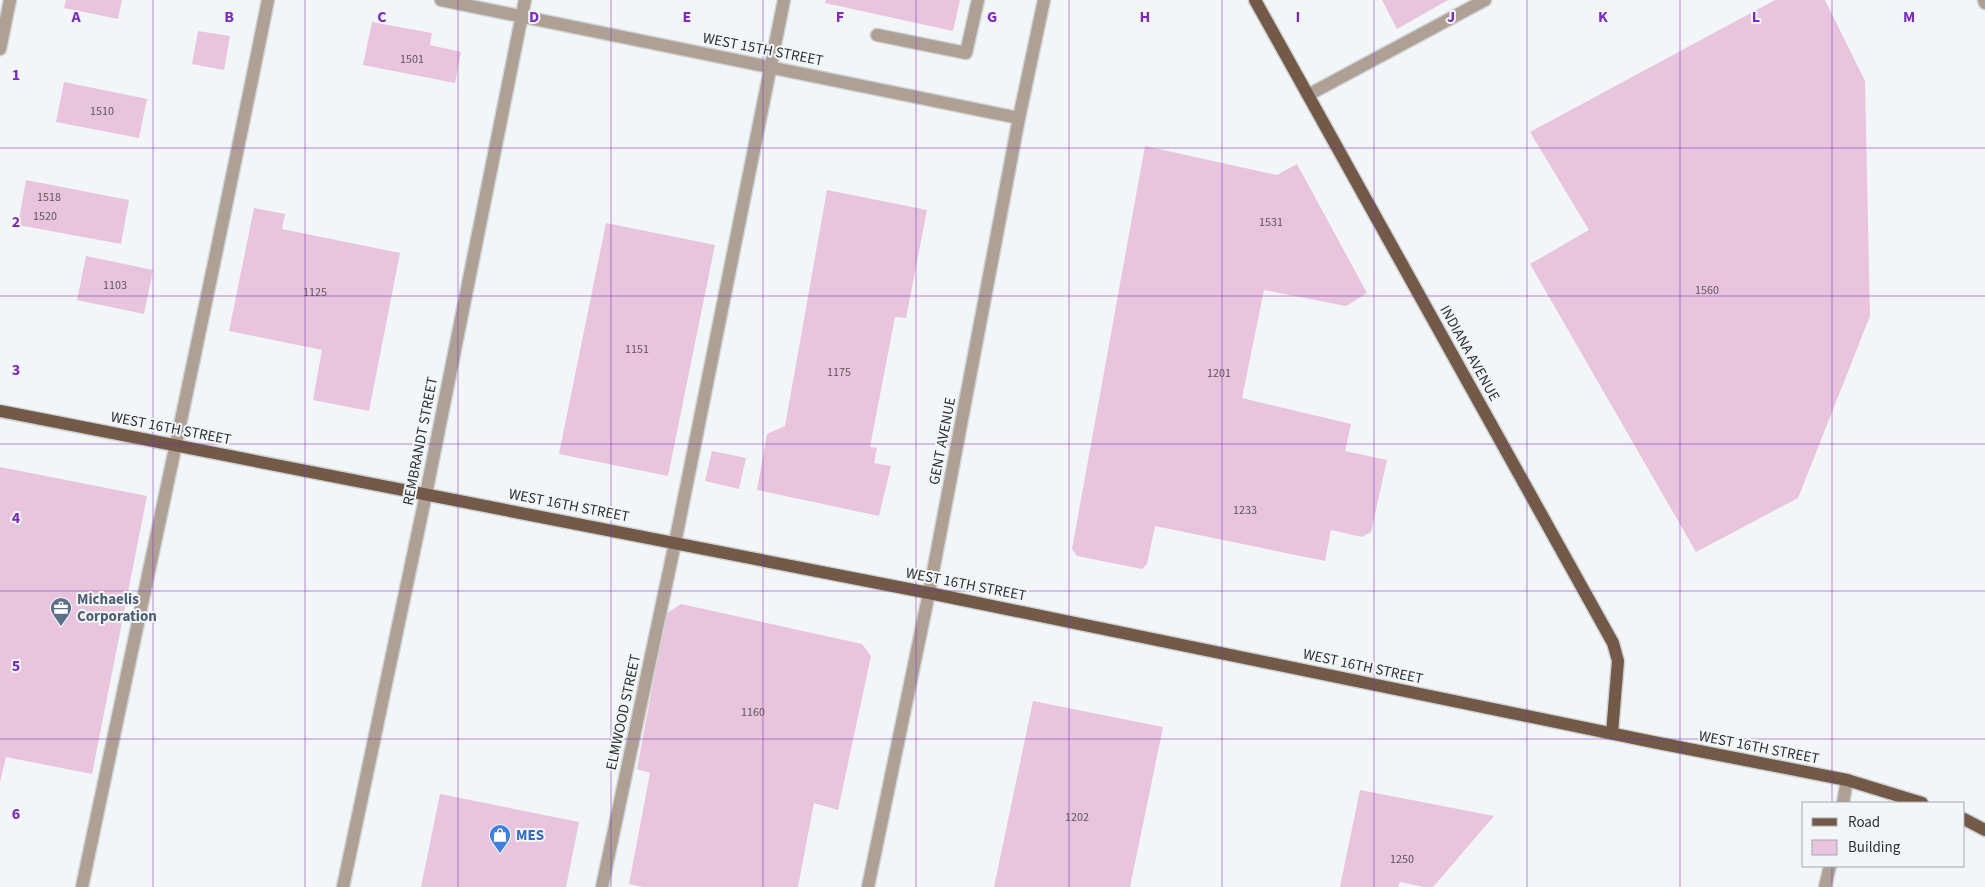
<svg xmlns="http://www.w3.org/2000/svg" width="1985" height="887" font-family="'Source Sans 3',sans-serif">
<rect width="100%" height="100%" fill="#f3f6f8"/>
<!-- building -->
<g fill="#e8c4dd">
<polygon points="66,0 122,0 118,19 64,8"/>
<polygon points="826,0 960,0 953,31 825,3"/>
<polygon points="1382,0 1448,0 1397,29"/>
<polygon points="1775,0 1825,0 1865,81 1870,316 1798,498 1696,552 1530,264 1589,230 1530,132"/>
<polygon points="372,22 432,33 430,45 461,52 455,83 363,65"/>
<polygon points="198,31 230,36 224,70 192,64"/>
<polygon points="64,82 147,99 139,138 56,122"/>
<polygon points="1145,146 1277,175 1297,164 1367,293 1346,306 1264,290 1242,398 1351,424 1345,451 1387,460 1371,532 1362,537 1331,530 1325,561 1155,526 1147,564 1142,569 1077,556 1072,549"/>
<polygon points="26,180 129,200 121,244 18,225"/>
<polygon points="827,190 927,210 906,318 895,317 870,447 877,448 874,463 891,466 879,516 757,490 767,434 785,426"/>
<polygon points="254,208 285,214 282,229 400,253 369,411 313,400 322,350 229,331"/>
<polygon points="606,223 715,245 668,476 559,454"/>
<polygon points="86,256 153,270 144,314 77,300"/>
<polygon points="712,451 746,458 739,489 705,481"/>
<polygon points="0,467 147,496 92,774 6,757 0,782"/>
<polygon points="681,604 862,644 871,656 838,810 814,803 798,887 643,887 629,884 650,773 637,769 666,614"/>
<polygon points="1033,701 1163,727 1130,887 994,887"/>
<polygon points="1360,790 1494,816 1433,887 1424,887 1400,882 1398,887 1340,887"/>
<polygon points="440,794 579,822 566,887 421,887"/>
</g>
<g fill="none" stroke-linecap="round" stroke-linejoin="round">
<!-- minor casing -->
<g stroke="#d0d3d4" stroke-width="15">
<g id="minor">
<polyline points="441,0 1019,118"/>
<polyline points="1984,0 1985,3"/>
<polyline points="877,35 966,53 978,0"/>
<polyline points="0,49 10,0"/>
<polyline points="1308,95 1485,0"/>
<polyline points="1843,803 1847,780"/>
<path d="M82,887C144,591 209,296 268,0"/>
<polyline points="343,887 426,494 525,0"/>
<polyline points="602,887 675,543 784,0"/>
<polyline points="868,887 929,593 1019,118 1044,0"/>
<polyline points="1825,887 1830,866"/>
</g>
</g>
<!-- major casing -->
<g stroke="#d0d3d4" stroke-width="15">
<g id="major">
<polyline points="1255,0 1613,643 1618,661 1612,733"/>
<polyline points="0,411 929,593 1653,742 1847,780 1922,803"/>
<polyline points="1964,819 1985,830"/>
</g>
</g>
<!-- minor -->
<use href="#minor" stroke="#afa095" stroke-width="12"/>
<!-- major -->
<use href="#major" stroke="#735947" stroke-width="12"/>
</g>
<!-- grid -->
<path fill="none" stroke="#7b2cbf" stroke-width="1" stroke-opacity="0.55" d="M153,0V887M305,0V887M458,0V887M611,0V887M763,0V887M916,0V887M1069,0V887M1222,0V887M1374,0V887M1527,0V887M1680,0V887M1832,0V803M0,148H1985M0,296H1985M0,444H1985M0,591H1985M0,739H1985M1832,866V887"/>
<!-- icons -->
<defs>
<g id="office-pin" transform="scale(1.125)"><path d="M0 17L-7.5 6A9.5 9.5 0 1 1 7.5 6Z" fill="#5c6f8a" stroke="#f3f6f8"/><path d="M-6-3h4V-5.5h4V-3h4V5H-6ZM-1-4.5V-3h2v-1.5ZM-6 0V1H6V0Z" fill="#fff"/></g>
<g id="shop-pin" transform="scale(1.125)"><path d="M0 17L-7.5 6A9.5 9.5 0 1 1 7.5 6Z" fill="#3f7fe0" stroke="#f3f6f8"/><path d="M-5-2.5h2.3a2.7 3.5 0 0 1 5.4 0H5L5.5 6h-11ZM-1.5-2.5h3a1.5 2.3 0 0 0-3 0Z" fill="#fff"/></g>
</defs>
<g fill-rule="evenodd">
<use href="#office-pin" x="61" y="608"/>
<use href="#shop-pin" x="500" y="835"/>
</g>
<g text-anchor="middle" stroke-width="4" stroke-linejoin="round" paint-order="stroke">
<!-- number labels -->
<g font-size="12" fill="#5e565c">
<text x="412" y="63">1501</text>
<text x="102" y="115">1510</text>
<text x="49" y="201">1518</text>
<text x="45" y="220">1520</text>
<text x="1271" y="226">1531</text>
<text x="115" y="289">1103</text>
<text x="1707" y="294">1560</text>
<text x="315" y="296">1125</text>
<text x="637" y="353">1151</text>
<text x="839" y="376">1175</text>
<text x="1219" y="377">1201</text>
<text x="1245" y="514">1233</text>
<text x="753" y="716">1160</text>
<text x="1077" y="821">1202</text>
<text x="1402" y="863">1250</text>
</g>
<!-- street labels -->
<g font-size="15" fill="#303131" stroke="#f3f6f8">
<text transform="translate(763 49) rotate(11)" y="5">WEST 15TH STREET</text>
<text transform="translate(1470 353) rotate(61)" y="5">INDIANA AVENUE</text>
<text transform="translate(171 428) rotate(11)" y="5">WEST 16TH STREET</text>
<text transform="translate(420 441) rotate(-79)" y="5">REMBRANDT STREET</text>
<text transform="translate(942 441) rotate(-79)" y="5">GENT AVENUE</text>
<text transform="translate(569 505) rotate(11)" y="5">WEST 16TH STREET</text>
<text transform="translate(966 584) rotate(11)" y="5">WEST 16TH STREET</text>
<text transform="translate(1363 666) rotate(12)" y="5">WEST 16TH STREET</text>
<text transform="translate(623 712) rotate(-78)" y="5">ELMWOOD STREET</text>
<text transform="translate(1759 747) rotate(11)" y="5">WEST 16TH STREET</text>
</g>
<!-- service labels -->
<g font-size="15" font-weight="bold" fill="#4e5e75" stroke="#f3f6f8" text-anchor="start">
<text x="77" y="604">Michaelis<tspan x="77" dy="17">Corporation</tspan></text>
</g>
<!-- shop labels -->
<g font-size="15" font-weight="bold" fill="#366cbe" stroke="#f3f6f8" text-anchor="start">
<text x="516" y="840">MES</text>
</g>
</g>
<g font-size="16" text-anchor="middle" font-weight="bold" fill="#7b2cbf" stroke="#f3f6f8" stroke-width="4" stroke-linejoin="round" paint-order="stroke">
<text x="76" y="22">A</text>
<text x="229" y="22">B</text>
<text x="382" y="22">C</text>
<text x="534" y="22">D</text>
<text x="687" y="22">E</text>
<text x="840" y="22">F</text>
<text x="992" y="22">G</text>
<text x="1145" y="22">H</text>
<text x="1298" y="22">I</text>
<text x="1451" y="22">J</text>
<text x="1603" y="22">K</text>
<text x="1756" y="22">L</text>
<text x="1909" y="22">M</text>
<text x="16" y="80">1</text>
<text x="16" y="227">2</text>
<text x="16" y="375">3</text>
<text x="16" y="523">4</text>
<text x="16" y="671">5</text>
<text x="16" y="819">6</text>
</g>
<!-- legend -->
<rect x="1802" y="802" width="162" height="65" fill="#f3f6f8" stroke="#a5a7a8"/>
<rect x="1812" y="818" width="25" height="8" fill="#735947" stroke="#a5a7a8"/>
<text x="1848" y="827" font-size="15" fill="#303131">Road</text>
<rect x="1812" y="840" width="25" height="15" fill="#e8c4dd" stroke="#a5a7a8"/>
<text x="1848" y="852" font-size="15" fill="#303131">Building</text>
</svg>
